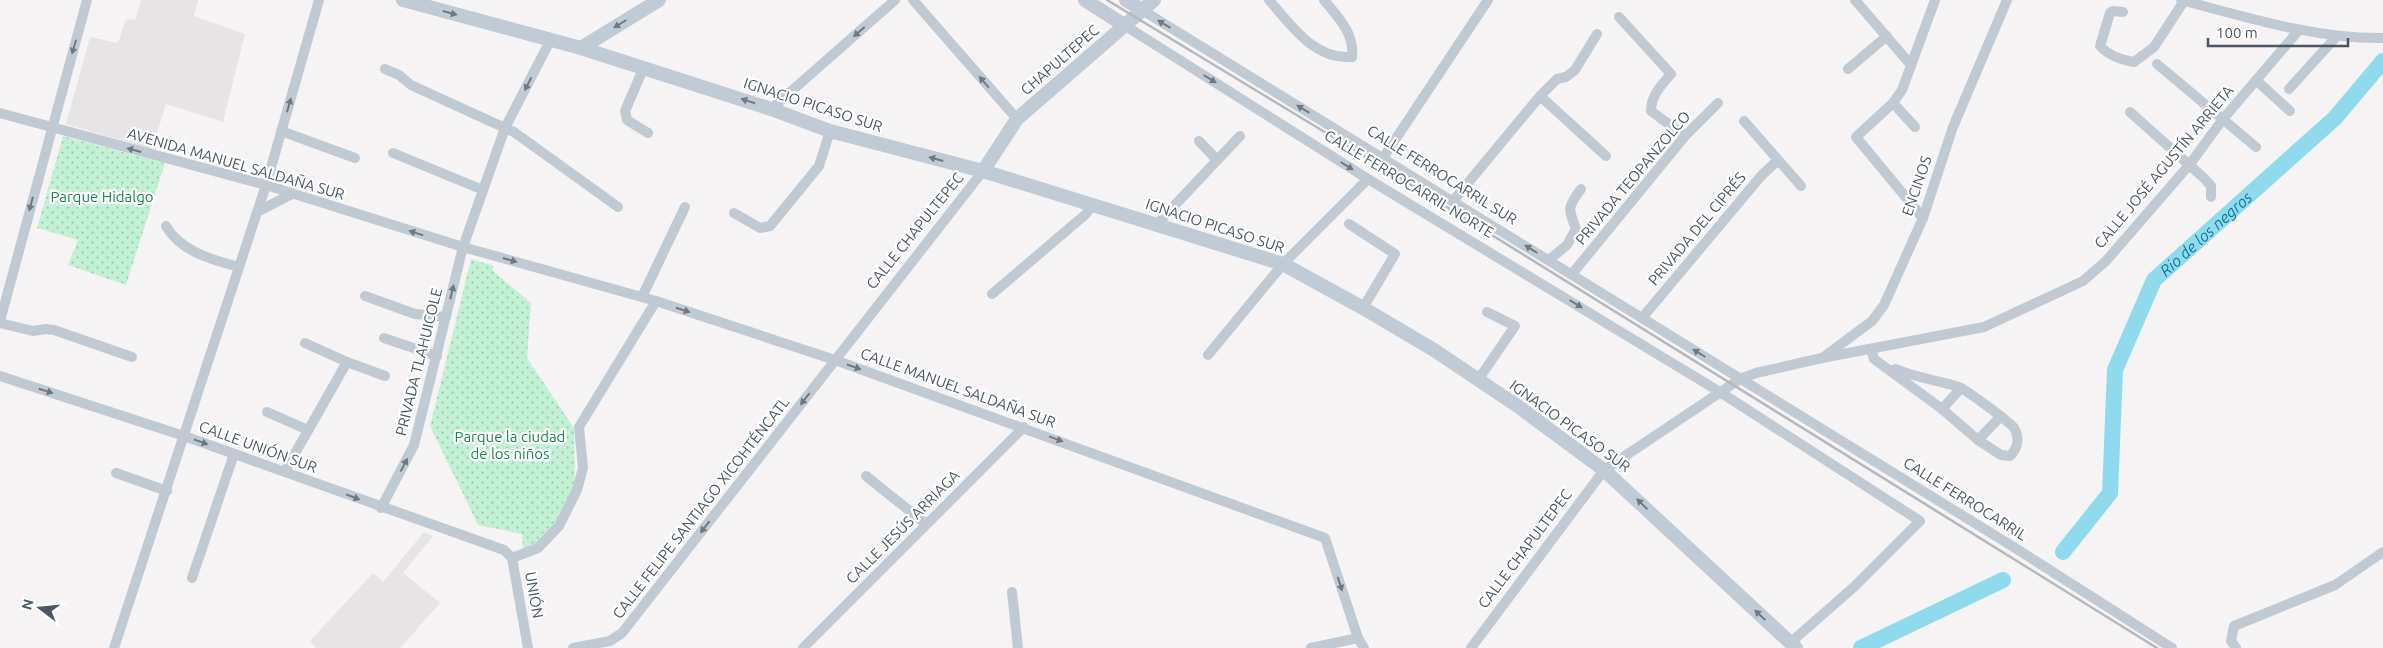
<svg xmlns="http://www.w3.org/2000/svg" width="2383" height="648" font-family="Ubuntu,sans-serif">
<defs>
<pattern id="park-dots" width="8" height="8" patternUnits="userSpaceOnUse" patternTransform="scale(1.25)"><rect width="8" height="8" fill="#c3f1d5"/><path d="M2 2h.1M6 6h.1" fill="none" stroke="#a0c6b0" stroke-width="1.8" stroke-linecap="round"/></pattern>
</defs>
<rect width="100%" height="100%" fill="#f5f3f3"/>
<!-- education -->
<g fill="#e6e4e5">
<polygon points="141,0 198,0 194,16 245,34 223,122 166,104 152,149 66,124 90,37 118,43 126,19 135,20"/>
<polygon points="424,532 433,536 403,573 440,603 400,648 316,648 310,641 373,573 383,582"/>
</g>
<!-- park -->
<g fill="url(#park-dots)">
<polygon points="63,136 165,163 126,285 68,265 78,240 37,228"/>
<polygon points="471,259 494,266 492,270 531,303 527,358 574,428 575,489 556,527 537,545 523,549 522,534 478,525 430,426"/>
</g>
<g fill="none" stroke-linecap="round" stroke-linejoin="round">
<!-- river -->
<g stroke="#90daee" stroke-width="16">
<path id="s1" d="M2063,552L2110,493L2115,370L2154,280L2335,118L2383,61"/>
<polyline points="1861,648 2003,580"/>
</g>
<!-- street -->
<g stroke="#c1cad2" stroke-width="10">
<polyline points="913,0 1017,119"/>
<path d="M1269,0C1291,25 1314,60 1352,57C1355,34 1338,17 1324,0"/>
<polyline points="1855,0 1911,65"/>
<path d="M2181,0C2246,17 2315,39 2383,38"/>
<polyline points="1142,10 2012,546 2172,648"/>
<path d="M2123,12L2113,11L2110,13L2100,46C2108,55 2122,60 2134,62L2154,47L2184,1"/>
<path d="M1619,17L1671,74C1661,86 1651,95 1651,111L1685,136"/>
<polyline points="1124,25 1368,179 1720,392 1920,521 1855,586 1790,643"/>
<polyline points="2157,64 2256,147"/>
<polyline points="644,67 625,111 627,120 648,133"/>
<polyline points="385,69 399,75 411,85 514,132 618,207"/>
<polyline points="1848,69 1887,36"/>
<polyline points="2256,80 2290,111"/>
<polyline points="2289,89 2337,36"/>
<polyline points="1540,96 1606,156"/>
<polyline points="1893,103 1915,127"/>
<polyline points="771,109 895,0"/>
<polyline points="2130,112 2205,179 2211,186 2211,197"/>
<polyline points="0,113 266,185 463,247 656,301 835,360 1325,538 1358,638 1364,648"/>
<polyline points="1744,121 1801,186"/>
<polyline points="281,131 355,158"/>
<polyline points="1199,141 1217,160"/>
<polyline points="393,153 483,190"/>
<polyline points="1383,158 1488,0"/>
<polyline points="1453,201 1540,96 1557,79 1566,77 1575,70 1597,34"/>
<polyline points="257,212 292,194"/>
<polyline points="734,213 760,228 770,226 819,166 830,131"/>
<polyline points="1923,218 1856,137 1893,103 1902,90 1935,0"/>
<polyline points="1157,224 1240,136"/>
<polyline points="1349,224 1395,254 1363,308"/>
<path d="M166,226C180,251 212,260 239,267"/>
<path d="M1549,260L1567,245L1576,229C1568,208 1567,208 1581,189"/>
<polyline points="1572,274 1685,136 1718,103"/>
<polyline points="992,294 1086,214 1093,204"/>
<polyline points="365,296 415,314 446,317"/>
<polyline points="642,297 685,207"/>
<polyline points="1642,318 1761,176 1777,161"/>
<polyline points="0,321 87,0"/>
<polyline points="0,323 33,331 46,329 54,330 132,357"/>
<polyline points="384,338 437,356"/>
<polyline points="305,343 347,362 385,376"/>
<path d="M1871,349L1874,359L1942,409L1978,440L2001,455L2010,456C2018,448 2020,438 2014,428C2011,423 1965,389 1959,387C1938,380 1916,378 1896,369L1891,371"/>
<polyline points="1208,355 1283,264 1368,179"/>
<polyline points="1825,356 1872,321 1884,305 1923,218 1953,127 2007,0"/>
<polyline points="0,376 184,436 504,550 512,558 528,648"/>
<polyline points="1478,380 1515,326 1487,312"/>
<polyline points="1942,409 1961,388"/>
<polyline points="267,412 308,430"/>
<polyline points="1978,440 2000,417"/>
<polyline points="285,471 347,362"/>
<polyline points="116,473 167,491"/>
<polyline points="866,476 926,524"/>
<polyline points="381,508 414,445 463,247 505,128 550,41"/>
<polyline points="512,558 538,548 559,526 577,490 583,468 579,427 656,301"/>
<polyline points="192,578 234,454"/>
<polyline points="1012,592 1018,648"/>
<polyline points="114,648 266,185 319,0"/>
<polyline points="573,648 610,641 622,633 983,171"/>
<polyline points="803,648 1024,427"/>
<polyline points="1311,648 1358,638"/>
<polyline points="1471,648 1604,470 1740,379 1756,373 1822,358 1984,327 2083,281 2106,261 2190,164 2223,119 2299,30"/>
<polyline points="2236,648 2231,641 2234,626 2335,585 2383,552"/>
</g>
<!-- secondary -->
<g stroke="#c1cbd6" stroke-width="14">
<polyline points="403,0 581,48 771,109 830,131 983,171 1283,264 1363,308 1434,350 1519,407 1604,470 1796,648"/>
<polyline points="1085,0 1124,25"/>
<polyline points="1126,0 1142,10"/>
<polyline points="581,48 659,0"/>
<polyline points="983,171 1017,119 1154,0"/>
</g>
<!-- rail -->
<polyline stroke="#b5b8bd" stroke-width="2.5" points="1107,0 1379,165 2157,648"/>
</g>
<!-- one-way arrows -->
<defs><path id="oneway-solid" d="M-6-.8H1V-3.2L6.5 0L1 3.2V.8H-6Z" transform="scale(1.25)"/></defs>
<g fill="#6e7984">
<use href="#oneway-solid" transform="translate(450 13) rotate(15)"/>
<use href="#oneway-solid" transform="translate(620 24) rotate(148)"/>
<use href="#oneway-solid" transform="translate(748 101) rotate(-162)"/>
<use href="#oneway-solid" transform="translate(936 159) rotate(-165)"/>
<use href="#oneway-solid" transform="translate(1642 504) rotate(-136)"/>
<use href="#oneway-solid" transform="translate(1760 615) rotate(-137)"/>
</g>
<g fill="#6e7983">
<use href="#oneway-solid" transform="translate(1164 24) rotate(-149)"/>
<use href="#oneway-solid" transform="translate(859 32) rotate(139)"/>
<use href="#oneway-solid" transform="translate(74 47) rotate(106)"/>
<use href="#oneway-solid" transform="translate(1210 79) rotate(32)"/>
<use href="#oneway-solid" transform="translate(984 82) rotate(-131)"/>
<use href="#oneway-solid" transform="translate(528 84) rotate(117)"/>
<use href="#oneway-solid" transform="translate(289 105) rotate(-74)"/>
<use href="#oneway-solid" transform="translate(1303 109) rotate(-149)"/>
<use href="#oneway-solid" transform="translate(134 150) rotate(-165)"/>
<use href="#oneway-solid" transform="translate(1347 166) rotate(32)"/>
<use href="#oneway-solid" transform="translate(31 204) rotate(105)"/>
<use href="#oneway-solid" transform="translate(416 233) rotate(-163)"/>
<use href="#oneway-solid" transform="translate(1531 249) rotate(-148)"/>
<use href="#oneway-solid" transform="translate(510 260) rotate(16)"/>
<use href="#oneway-solid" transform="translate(452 292) rotate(-76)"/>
<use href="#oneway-solid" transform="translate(1576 304) rotate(31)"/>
<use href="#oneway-solid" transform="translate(683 310) rotate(18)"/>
<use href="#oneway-solid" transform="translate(1699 353) rotate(-148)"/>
<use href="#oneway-solid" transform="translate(854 367) rotate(19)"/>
<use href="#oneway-solid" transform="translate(46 391) rotate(18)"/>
<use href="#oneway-solid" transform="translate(805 399) rotate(128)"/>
<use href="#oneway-solid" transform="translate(1056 439) rotate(20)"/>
<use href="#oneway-solid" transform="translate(201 442) rotate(20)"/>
<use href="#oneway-solid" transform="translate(404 465) rotate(-62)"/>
<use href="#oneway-solid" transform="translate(353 497) rotate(21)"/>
<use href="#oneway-solid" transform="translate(705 527) rotate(128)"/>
<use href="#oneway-solid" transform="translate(1340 584) rotate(72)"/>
</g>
<g text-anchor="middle" stroke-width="4.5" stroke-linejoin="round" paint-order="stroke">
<!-- street labels -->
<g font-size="15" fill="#4a5661" stroke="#fff">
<text transform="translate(1060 60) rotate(-41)" y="5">CHAPULTEPEC</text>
<text transform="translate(813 105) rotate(18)" y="5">IGNACIO PICASO SUR</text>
<text transform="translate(236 164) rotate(16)" y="5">AVENIDA MANUEL SALDAÑA SUR</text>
<text transform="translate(2164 167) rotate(-50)" y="5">CALLE JOSÉ AGUSTÍN ARRIETA</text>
<text transform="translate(1442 175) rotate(32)" y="5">CALLE FERROCARRIL SUR</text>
<text transform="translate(1633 178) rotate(-50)" y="5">PRIVADA TEOPANZOLCO</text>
<text transform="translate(1409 184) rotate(31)" y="5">CALLE FERROCARRIL NORTE</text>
<text transform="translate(1917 186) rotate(-71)" y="5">ENCINOS</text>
<text transform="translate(1215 226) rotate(18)" y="5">IGNACIO PICASO SUR</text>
<text transform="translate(1697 229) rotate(-50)" y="5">PRIVADA DEL CIPRÉS</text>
<text transform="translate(915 231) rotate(-51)" y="5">CALLE CHAPULTEPEC</text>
<text transform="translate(419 362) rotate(-76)" y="5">PRIVADA TLAHUICOLE</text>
<text transform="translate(958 388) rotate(20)" y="5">CALLE MANUEL SALDAÑA SUR</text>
<text transform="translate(1570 426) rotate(36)" y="5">IGNACIO PICASO SUR</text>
<text transform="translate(258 447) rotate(20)" y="5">CALLE UNIÓN SUR</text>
<text transform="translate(1965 499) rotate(32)" y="5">CALLE FERROCARRIL</text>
<text transform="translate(701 508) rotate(-52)" y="5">CALLE FELIPE SANTIAGO XICOHTÉNCATL</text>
<text transform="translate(903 527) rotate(-45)" y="5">CALLE JESÚS ARRIAGA</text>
<text transform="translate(1525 549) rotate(-53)" y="5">CALLE CHAPULTEPEC</text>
<text transform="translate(534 595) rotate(80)" y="5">UNIÓN</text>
</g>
<!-- park labels -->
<g font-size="15" fill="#17864f" stroke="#fff">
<text x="102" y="202">Parque Hidalgo</text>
<text x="510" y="442">Parque la ciudad<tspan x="510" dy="17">de los niños</tspan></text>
</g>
<!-- water labels -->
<g font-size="16" font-style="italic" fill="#0c7c9b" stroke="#fff">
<text dy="6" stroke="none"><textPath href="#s1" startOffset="366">Rio de los negros</textPath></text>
</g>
</g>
<!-- north arrow -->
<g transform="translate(40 608) rotate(286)" stroke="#ffffff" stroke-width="4" paint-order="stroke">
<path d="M0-4L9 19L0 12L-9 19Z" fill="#4a5661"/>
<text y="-8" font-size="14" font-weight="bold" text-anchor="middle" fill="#4a5661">N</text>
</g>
<!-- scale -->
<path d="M2208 38v8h140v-8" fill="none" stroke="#4a5661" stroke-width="2.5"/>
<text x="2216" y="38" font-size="15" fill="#4a5661" stroke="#ffffff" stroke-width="4" paint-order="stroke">100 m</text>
</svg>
